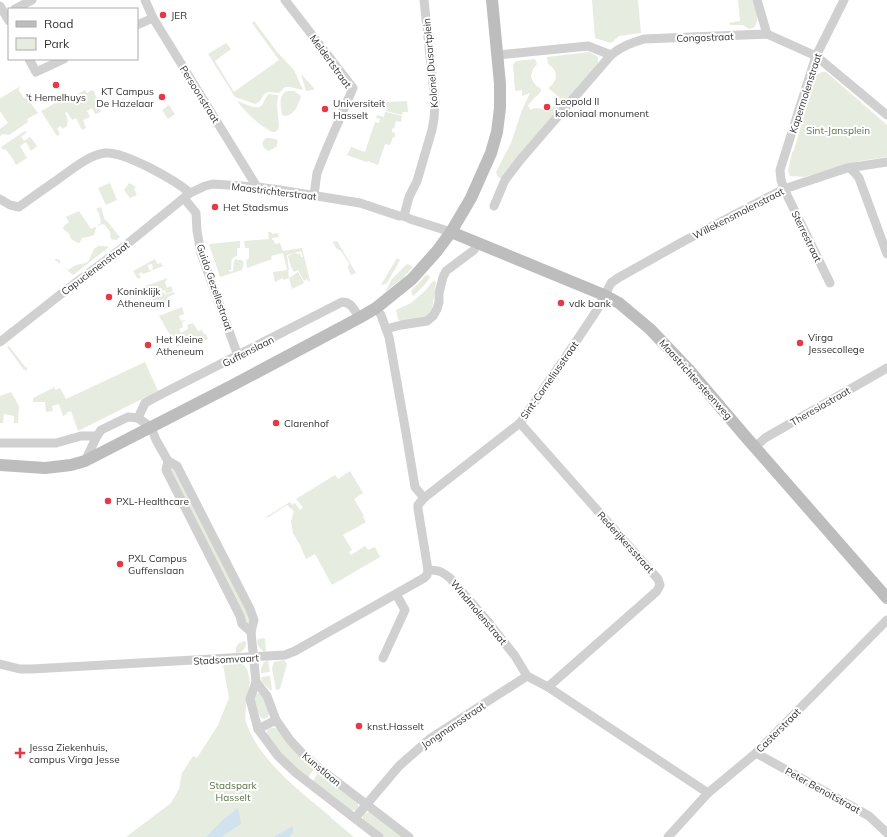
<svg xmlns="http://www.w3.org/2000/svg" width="887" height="837" font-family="Mulish,sans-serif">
<rect width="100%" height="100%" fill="#fff"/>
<!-- green -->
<g fill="#e6ecdf">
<polygon points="592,0 638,0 641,33 619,36 611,43 595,38"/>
<path d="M738,0H752C755,10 761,17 754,28L749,29L743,25H730L729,23L740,21Z"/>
<path d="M254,21L278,53L294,70L303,90L290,87H285L279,93C276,93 271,92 268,92C261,94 263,102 255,104L235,97L208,54L226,43L231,49L215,61L234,92L279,60L252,23Z"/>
<path d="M589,52L598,57V63L502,179L498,177L496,172L511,143L522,110L530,93L522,96V90L515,91L513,65L516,61L535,59L537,64L533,69L531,76C532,81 535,86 540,88L541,91C538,96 532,99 528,106L531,110C536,107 538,109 544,109C549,109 553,107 558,105L560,98L548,88C558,81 559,71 548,64L547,57Z"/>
<polygon points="822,72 826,72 887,125 887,157 860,161 804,177 790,176 788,171 792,153 794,150 815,76"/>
<polygon points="301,74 314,88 313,90 306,91"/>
<polygon points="19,87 20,88 18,89 24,98 26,97 38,113 27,119 28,122 9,135 3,134 0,136 0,129 8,123 0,111 0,98 1,98"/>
<polygon points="85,90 87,93 92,90 94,91 101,112 95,114 92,108 87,111 90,117 83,120 86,128 82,130 76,118 72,120 67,112 65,113 68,120 67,126 62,129 61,126 57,128 60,134 57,136 41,111 61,100 63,102"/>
<path d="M289,91H294L301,96C299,104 294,116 284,116L282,114C281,109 279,98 283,94C285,91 287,91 289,91Z"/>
<path d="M269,94L278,95L277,106L279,126C278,131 276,132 272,132C259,125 246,113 237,101C243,103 256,110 261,106C264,103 265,97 269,94Z"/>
<polygon points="407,101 408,112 403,112 401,115 386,111 387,107 384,107 386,102"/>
<polygon points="169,105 175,114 168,119 162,110"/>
<polygon points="385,112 386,112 402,116 401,122 396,121 394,129 392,128 392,132 395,133 395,137 393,137 390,145 385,144 378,165 368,161 367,162 347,155 351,147 365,152 375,122 379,123 380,119 376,118 377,115 384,117"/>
<path d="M25,131L27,132L21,137L24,141L30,137L37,146L31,151L26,142L20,146L27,158L16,165C13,159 10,154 5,149L3,150L1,147Z"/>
<path d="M266,138C270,138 275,138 278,141L276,147L269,151C264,149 262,146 263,141Z"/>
<polygon points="110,183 117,200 106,205 98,188"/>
<polygon points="129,183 136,187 134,189 137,195 130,198 124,190"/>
<path d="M101,207L105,220H106L120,237L116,240L111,239L110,232L105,225L102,224L98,226V225L101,223C100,218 100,213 96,209Z"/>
<path d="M79,211L91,229L95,227L96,228L94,235L88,237L82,238L80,242L78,243L71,239C70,234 68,232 64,230L63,228L64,226L69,222L66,217Z"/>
<polygon points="268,232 271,232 272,234 278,233 279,237 272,238 272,240 274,240 275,244 280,243 283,251 302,248 310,281 308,281 307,279 304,281 298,270 294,272 291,267 288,256 294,253 300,254 301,257 303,257 301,251 287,255 289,270 288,270 289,278 298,272 304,283 292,289 289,278 284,280 283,278 275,282 273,272 287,270 283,253 271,256 272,259 247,268 246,260 249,259 249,248 245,248 244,241 269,239"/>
<path d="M240,241V248H237V256C229,257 232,265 231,270H228L229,271L231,272L233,271L234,261L237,258V260H242C245,264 243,266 242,270L220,277L209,244Z"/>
<polygon points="337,241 356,273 351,275 348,268 349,263 341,251 336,248 333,242"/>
<polygon points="98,246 104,246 109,247 73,275 54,259 58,259 60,261 60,264 68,270 76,265 86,263 89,260 94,249"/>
<polygon points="397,258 400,260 387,283 385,284 381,285"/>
<polygon points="155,259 157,264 161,263 163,266 153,270 152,269 153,268 152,264 148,265 149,270 150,269 151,271 143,274 142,272 139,274 141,278 138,279 133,271"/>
<polygon points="407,264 413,267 403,278 385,292 392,279"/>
<path d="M426,275H428L430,277C425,285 419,291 413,296L411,291Z"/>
<polygon points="168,278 165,282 167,288 171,286 173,291 166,294 165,290 154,295 153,293 148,295 143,287"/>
<polygon points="434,281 436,282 432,310 429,316 402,323 398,319 396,310 411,303 425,291 432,282"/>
<polygon points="164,292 165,295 174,292 175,294 168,297 171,304 156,310 151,300 156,298 155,297 162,295 162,293"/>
<polygon points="182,307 184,314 179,316 180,319 182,321 185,320 185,321 182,322 182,323 183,327 179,329 181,333 188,329 187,325 193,323 198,331 202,330 204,334 206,334 208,339 203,341 201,338 194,341 192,338 177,347 159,316"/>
<polygon points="9,346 26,368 27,367 27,370 24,370 7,347"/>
<polygon points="145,362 158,391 78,431 71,411 66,413 67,414 63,416 59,404 52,406 53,411 46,412 45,402 33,402 33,398 53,388 54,386 55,390 60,388 66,399"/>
<polygon points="11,392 19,406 18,423 14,423 14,416 4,414 3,423 0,423 0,396"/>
<polygon points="171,467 173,468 246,608 250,621 249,623 247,624 169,468"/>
<polygon points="350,471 363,493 354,499 364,516 363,517 366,522 343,535 352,550 349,552 351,555 365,546 368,550 375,547 380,557 332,585 315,554 306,559 300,545 293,533 291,521 294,511 287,505 267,518 266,517 290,502 292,505 295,503 300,510 303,508 299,502 296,499 335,475 338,479"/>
<path d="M264,638L265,639L266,651L264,652C259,648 256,644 258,639Z"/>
<path d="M244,641L246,642C246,648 243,653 236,653V647L239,643Z"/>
<polygon points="284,660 287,664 280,689 276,690 272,668 274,662"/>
<path d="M266,661H268L270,672L261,673C261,667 262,664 266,661Z"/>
<path d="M240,662C248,667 249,674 250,683C248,689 244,717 246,722C258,760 302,793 331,817V818L354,837H126L171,803L179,789L182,773L193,756L197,758L218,725L229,698L223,665H225L224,663Z"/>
<polygon points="270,676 272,690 270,690 262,682 261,677"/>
<polygon points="258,693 264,697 269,713 268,717 264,719 261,718 253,701 255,694"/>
<path d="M271,728H275L278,730L314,769L308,778C301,772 266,741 267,733C267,729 268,729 271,728Z"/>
<path d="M319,772L357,800C360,809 357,812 348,810L312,782Z"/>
<path d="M369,812L373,813L404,837C398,837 390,837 384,837C381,836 377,832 374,830C369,826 355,815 369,812Z"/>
</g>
<!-- water -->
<g fill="#cfe2ee">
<polygon points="238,808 241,824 221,837 206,837 224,819"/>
<polygon points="293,826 293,832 289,837 274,837"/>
</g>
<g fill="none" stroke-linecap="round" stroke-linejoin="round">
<!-- street -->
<g stroke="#d0d0d0" stroke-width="9">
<polyline points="145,0 153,18 257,187"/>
<polyline points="285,0 353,88 327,148 317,173 314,195"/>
<polyline points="757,0 767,34"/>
<polyline points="0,6 9,21"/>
<polyline points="15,9 32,0"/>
<polyline points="137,25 153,18"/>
<polyline points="498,55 588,46 611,55"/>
<polyline points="29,59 36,72 64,59"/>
<polyline points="850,168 855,173 859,178 887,254"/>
<polyline points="184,198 196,213 197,231 201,253 238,356"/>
<path d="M0,199L10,205L19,207C31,198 44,189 57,180C70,171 88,155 105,153C124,151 175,180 190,193"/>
<path d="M494,206L505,180L521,159L611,55C622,46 631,43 644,39L767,34L816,56L887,115"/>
<polyline points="404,216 409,197 417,181 432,130 434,119 435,102 424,0"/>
<polyline points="830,283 784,189 781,180 780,170 816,56 844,0"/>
<polyline points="376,308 381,315 389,337 406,433 415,487 424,498"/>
<polyline points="386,329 401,325 427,321 433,316 437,309 439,302 439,293 443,277 446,271 474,250 477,242"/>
<polyline points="0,342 70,287 121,249 190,193 205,186 213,184 257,187 280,190 360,203 399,216 404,216 410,219 451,232"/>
<path d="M138,418L145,403L152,399L342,302C352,302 355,311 359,318"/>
<polyline points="520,423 658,579 660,585 657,591 548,687"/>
<polyline points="0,443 56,443 81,436 97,436"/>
<polyline points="755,447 765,438 887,368"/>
<polyline points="85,461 97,436 101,430 128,417 138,418 151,427 156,440 168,461 177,466 250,609 254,620 251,632 256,682 250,699 258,729 278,756 296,773 379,837"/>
<polyline points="168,461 166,470 240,616 242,624 251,632"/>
<path d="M428,570C438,570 441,571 450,578L489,623L515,656L527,676L548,687L708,793"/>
<polyline points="383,658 405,610 396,594"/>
<polyline points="0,664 20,669 32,669 267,656 285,655 295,651 424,578 427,575 428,570 418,509 418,505 424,498 520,423 575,343 597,310 611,283 618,278 684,241 784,189 847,168 861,166 887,162"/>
<polyline points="256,682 267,696 276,720 290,740 302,753 319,768 409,837"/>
<polyline points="258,729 276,720"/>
<polyline points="756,753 869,816 887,833"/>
<polyline points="355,818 399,766 431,738 527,676"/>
<polyline points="668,837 708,793 756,753 887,620"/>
</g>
<!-- secondary -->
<g stroke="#bdbdbd" stroke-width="12">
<polyline points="451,232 604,295 619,303 650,329 689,370 745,436 887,598"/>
<polyline points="0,465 45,468 71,465 85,461 233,385 359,318 376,308 412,279 437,251 451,232 471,198 491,153 497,132 500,108 500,84 492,0"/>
</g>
</g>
<!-- markers -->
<g fill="#e63946" stroke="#fff" stroke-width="1.5">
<circle cx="163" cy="15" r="4"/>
<circle cx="56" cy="85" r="4"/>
<circle cx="162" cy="97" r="4"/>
<circle cx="547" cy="107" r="4"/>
<circle cx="325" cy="109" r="4"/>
<circle cx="215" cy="207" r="4"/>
<circle cx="109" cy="297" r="4"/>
<circle cx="561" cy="303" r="4"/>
<circle cx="800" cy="343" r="4"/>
<circle cx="148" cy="345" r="4"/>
<circle cx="276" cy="423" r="4"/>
<circle cx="108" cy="501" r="4"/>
<circle cx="120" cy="564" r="4"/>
<circle cx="359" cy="726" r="4"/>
<path d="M18 747h4v4h4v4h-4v4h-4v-4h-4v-4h4z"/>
</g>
<g text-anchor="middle" stroke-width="4" stroke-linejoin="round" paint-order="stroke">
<!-- poi labels -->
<g font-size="10" fill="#333" stroke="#fff" text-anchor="start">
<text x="171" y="19">JER</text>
<text x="154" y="95" text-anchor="end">KT Campus<tspan x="154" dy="12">De Hazelaar</tspan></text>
<text x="56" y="101" text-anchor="middle">'t Hemelhuys</text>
<text x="555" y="105">Leopold II<tspan x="555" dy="12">koloniaal monument</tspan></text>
<text x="333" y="107">Universiteit<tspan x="333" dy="12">Hasselt</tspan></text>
<text x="223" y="211">Het Stadsmus</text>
<text x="117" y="295">Koninklijk<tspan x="117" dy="12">Atheneum I</tspan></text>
<text x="569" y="307">vdk bank</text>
<text x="808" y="341">Virga<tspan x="808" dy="12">Jessecollege</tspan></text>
<text x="156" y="343">Het Kleine<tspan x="156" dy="12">Atheneum</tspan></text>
<text x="284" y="427">Clarenhof</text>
<text x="116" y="505">PXL-Healthcare</text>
<text x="128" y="562">PXL Campus<tspan x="128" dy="12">Guffenslaan</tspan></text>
<text x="367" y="730">knst.Hasselt</text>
<text x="29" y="751">Jessa Ziekenhuis,<tspan x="29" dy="12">campus Virga Jesse</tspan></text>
</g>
<!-- street labels -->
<g font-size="10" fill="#333" stroke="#fff">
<text transform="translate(705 37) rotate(-2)" y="4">Congostraat</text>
<text transform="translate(331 61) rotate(54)" y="4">Meldertstraat</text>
<text transform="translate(430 63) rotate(-95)" y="4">Kolonel Dusartplein</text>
<text transform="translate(805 93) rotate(-72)" y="4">Kapermolenstraat</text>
<text transform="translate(200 94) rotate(58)" y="4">Persoonstraat</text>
<text transform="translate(274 191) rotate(7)" y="4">Maastrichterstraat</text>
<text transform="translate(738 213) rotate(-27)" y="4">Willekensmolenstraat</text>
<text transform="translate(807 236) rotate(64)" y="4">Sterrestraat</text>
<text transform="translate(95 268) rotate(-37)" y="4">Capucienenstraat</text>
<text transform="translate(215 287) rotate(71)" y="4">Guido Gezellestraat</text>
<text transform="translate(248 351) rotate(-27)" y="4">Guffenslaan</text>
<text transform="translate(696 379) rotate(48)" y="4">Maastrichtersteenweg</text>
<text transform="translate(549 380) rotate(-55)" y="4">Sint-Corneliusstraat</text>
<text transform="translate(820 406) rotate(-30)" y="4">Theresiastraat</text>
<text transform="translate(626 542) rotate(48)" y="4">Rederijkersstraat</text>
<text transform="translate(479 612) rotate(50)" y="4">Windmolenstraat</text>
<text transform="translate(226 659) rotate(-3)" y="4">Stadsomvaart</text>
<text transform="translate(453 725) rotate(-34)" y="4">Jongmansstraat</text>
<text transform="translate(778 730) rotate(-45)" y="4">Casterstraat</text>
<text transform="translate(322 769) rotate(40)" y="4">Kunstlaan</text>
<text transform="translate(823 790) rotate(29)" y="4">Peter Benoitstraat</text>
</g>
<!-- park labels -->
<g font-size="10" fill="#56703f" stroke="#fff">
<text x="838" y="134">Sint-Jansplein</text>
<text x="233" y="789">Stadspark<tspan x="233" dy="12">Hasselt</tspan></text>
</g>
</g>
<!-- legend -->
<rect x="8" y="8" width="130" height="52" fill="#ffffff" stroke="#adadad"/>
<rect x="16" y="21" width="20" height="6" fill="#bdbdbd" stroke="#adadad"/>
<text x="44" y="28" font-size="12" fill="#333333">Road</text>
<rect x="16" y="38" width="20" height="12" fill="#e6ecdf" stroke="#adadad"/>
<text x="44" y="48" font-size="12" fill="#333333">Park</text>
</svg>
